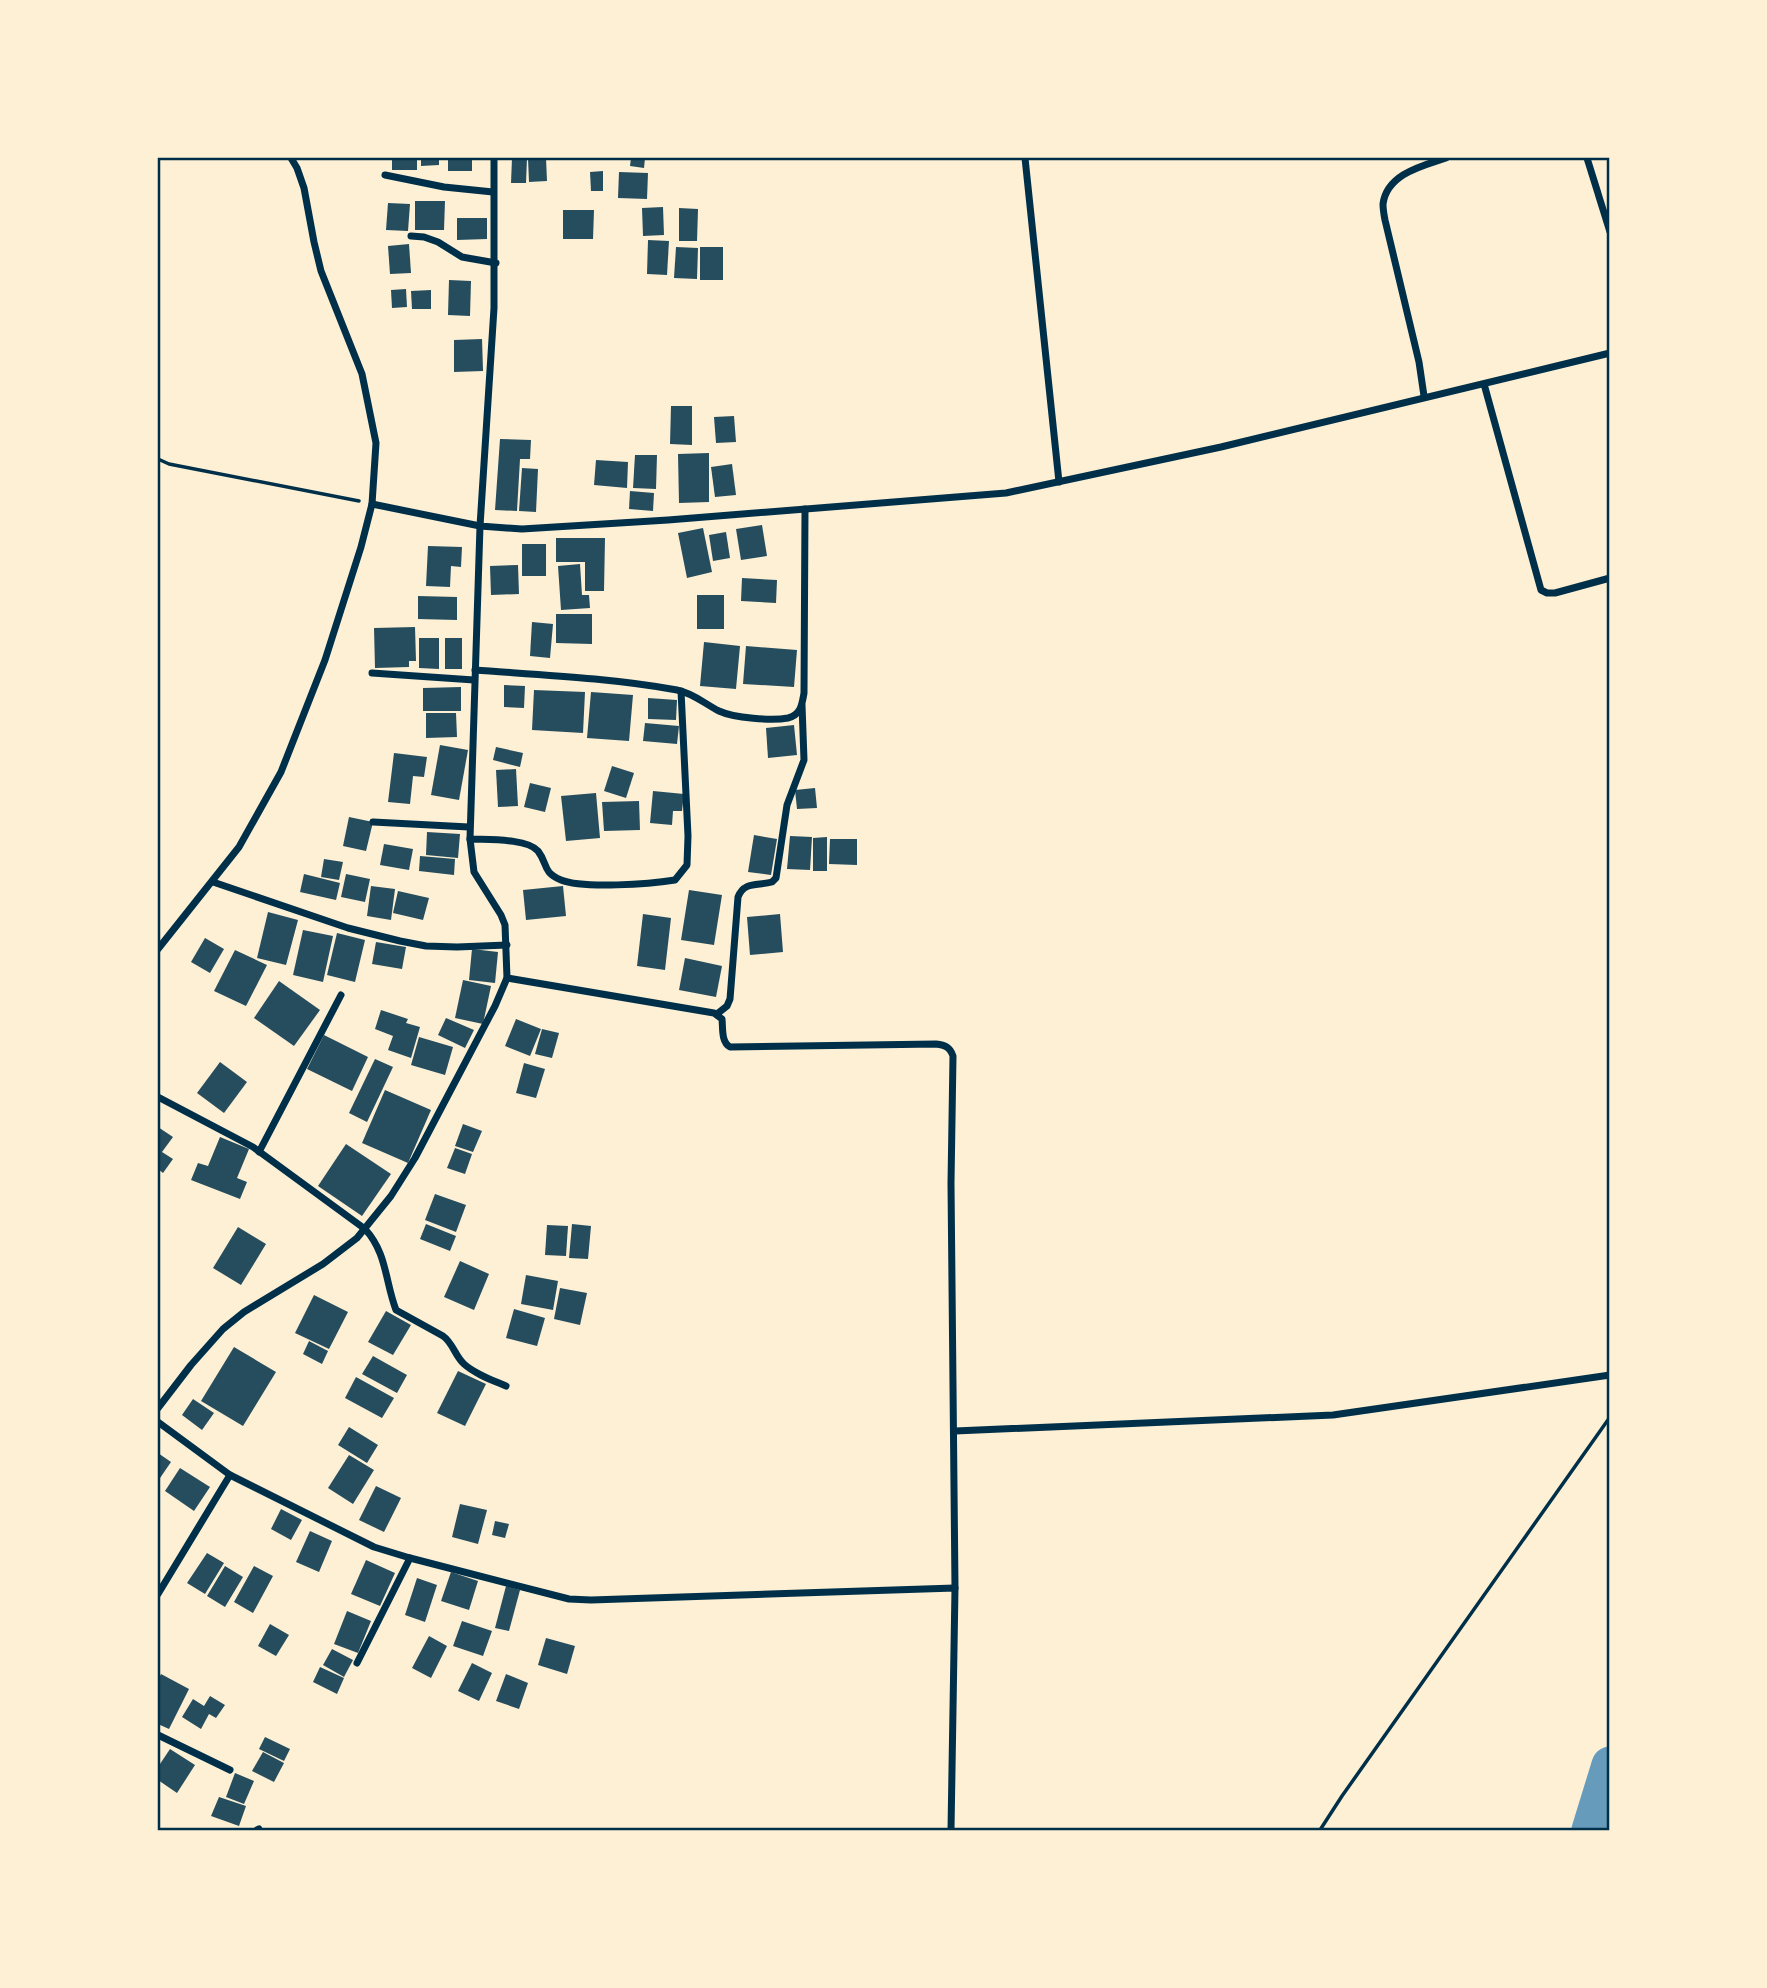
<svg xmlns="http://www.w3.org/2000/svg" width="1767" height="1988" font-family="'Roboto Condensed',sans-serif">
<rect width="100%" height="100%" fill="#fdf0d5"/>
<g fill="none" stroke-linecap="round" stroke-linejoin="round">
<!-- river -->
<polyline stroke="#669bbc" stroke-width="37" points="1590,1830 1610,1765"/>
</g>
<!-- building -->
<g fill="#264d5e">
<rect x="392" y="158" width="25" height="12"/>
<polygon points="421,158 439,158 439,165 421,166"/>
<rect x="448" y="158" width="24" height="13"/>
<polygon points="512,158 527,158 526,183 511,183"/>
<polygon points="528,158 546,158 547,181 529,182"/>
<polygon points="631,158 645,158 644,168 630,166"/>
<polygon points="603,171 603,191 591,191 590,172"/>
<polygon points="619,172 648,173 647,199 618,198"/>
<polygon points="415,201 445,201 444,230 415,230"/>
<polygon points="388,203 410,204 408,231 386,230"/>
<polygon points="663,207 664,235 643,236 642,208"/>
<polygon points="679,208 698,209 697,241 679,241"/>
<polygon points="563,210 594,210 593,239 563,239"/>
<polygon points="457,218 487,218 487,239 457,240"/>
<polygon points="648,240 669,241 667,275 647,274"/>
<polygon points="409,244 411,273 390,274 388,246"/>
<polygon points="676,247 698,248 697,279 674,278"/>
<rect x="700" y="247" width="23" height="33"/>
<polygon points="449,280 471,281 470,316 448,315"/>
<polygon points="406,289 407,307 392,308 391,290"/>
<polygon points="431,290 431,309 412,309 411,291"/>
<polygon points="482,339 483,371 454,372 454,340"/>
<polygon points="671,406 692,406 692,445 670,444"/>
<polygon points="734,416 736,442 716,443 714,417"/>
<polygon points="500,439 531,440 530,459 520,459 517,511 495,510"/>
<polygon points="709,453 709,502 679,503 678,454"/>
<polygon points="635,455 657,455 656,489 633,488"/>
<polygon points="596,460 628,462 627,488 594,485"/>
<polygon points="732,464 736,495 715,497 711,467"/>
<polygon points="522,468 538,469 536,512 519,511"/>
<polygon points="630,491 654,493 653,511 629,509"/>
<polygon points="762,525 767,556 741,560 736,529"/>
<polygon points="703,528 712,572 687,578 678,533"/>
<polygon points="726,532 730,558 713,561 709,535"/>
<polygon points="556,538 605,538 604,591 585,591 585,562 556,562"/>
<rect x="522" y="544" width="24" height="32"/>
<polygon points="428,546 462,547 461,567 451,566 450,587 426,586"/>
<polygon points="580,564 582,595 589,595 590,608 561,610 558,566"/>
<polygon points="518,565 519,594 491,595 490,566"/>
<polygon points="742,578 777,580 776,603 741,601"/>
<rect x="697" y="595" width="27" height="34"/>
<polygon points="418,596 457,597 457,620 418,619"/>
<polygon points="556,614 592,614 592,644 556,643"/>
<polygon points="532,622 553,624 550,658 530,656"/>
<polygon points="415,627 416,661 409,661 409,667 375,668 374,628"/>
<polygon points="419,638 439,638 439,669 419,668"/>
<rect x="445" y="638" width="17" height="31"/>
<polygon points="704,642 740,646 736,689 700,686"/>
<polygon points="746,646 797,650 794,687 743,684"/>
<polygon points="504,685 525,686 524,708 504,707"/>
<polygon points="461,687 461,711 423,711 423,688"/>
<polygon points="534,690 585,692 583,733 532,730"/>
<polygon points="591,692 633,695 629,741 587,738"/>
<polygon points="648,698 677,700 676,720 648,719"/>
<polygon points="426,713 456,713 457,737 426,738"/>
<polygon points="645,723 679,726 677,744 643,741"/>
<polygon points="794,725 797,755 768,758 766,728"/>
<polygon points="440,745 468,750 459,800 431,795"/>
<polygon points="496,747 523,753 520,767 493,760"/>
<polygon points="394,753 427,757 424,777 413,776 410,804 388,802"/>
<polygon points="612,766 634,773 626,798 604,791"/>
<polygon points="516,769 518,806 498,807 496,770"/>
<polygon points="530,783 551,788 545,812 524,807"/>
<polygon points="815,788 817,808 797,809 795,790"/>
<polygon points="653,791 684,794 682,811 673,811 672,825 650,823"/>
<polygon points="596,793 600,838 566,841 561,796"/>
<polygon points="639,801 640,830 604,831 602,802"/>
<polygon points="349,817 373,822 366,851 343,846"/>
<polygon points="427,832 460,834 458,858 426,855"/>
<polygon points="754,835 777,839 771,875 748,872"/>
<polygon points="790,836 812,837 810,870 787,869"/>
<polygon points="827,837 827,871 813,871 813,838"/>
<polygon points="830,839 857,839 857,865 829,864"/>
<polygon points="384,844 413,849 409,870 380,865"/>
<polygon points="420,856 455,859 454,875 419,871"/>
<polygon points="324,859 343,862 339,880 321,877"/>
<polygon points="304,874 340,883 336,900 300,892"/>
<polygon points="346,874 370,879 365,902 341,897"/>
<polygon points="371,886 395,889 391,920 367,916"/>
<polygon points="563,886 566,916 526,920 523,890"/>
<polygon points="689,890 722,895 714,945 681,940"/>
<polygon points="398,891 429,898 423,920 393,913"/>
<polygon points="268,912 298,920 286,965 257,958"/>
<polygon points="643,914 671,918 665,970 637,966"/>
<polygon points="780,914 783,952 750,955 747,917"/>
<polygon points="303,930 333,936 323,982 293,975"/>
<polygon points="337,933 365,940 355,982 327,975"/>
<polygon points="205,938 224,949 210,973 191,962"/>
<polygon points="376,942 406,947 402,969 372,964"/>
<polygon points="472,949 498,952 495,983 469,980"/>
<polygon points="235,950 267,965 246,1006 214,991"/>
<polygon points="685,958 722,966 716,997 679,990"/>
<polygon points="463,980 491,986 483,1024 455,1018"/>
<polygon points="279,981 320,1010 294,1046 254,1018"/>
<polygon points="381,1010 408,1019 406,1023 420,1027 411,1058 388,1050 393,1036 375,1029"/>
<polygon points="446,1018 474,1030 465,1048 438,1035"/>
<polygon points="516,1019 541,1029 530,1056 505,1046"/>
<polygon points="542,1029 559,1033 552,1058 535,1054"/>
<polygon points="324,1035 368,1057 352,1091 307,1069"/>
<polygon points="419,1037 453,1047 445,1075 411,1065"/>
<polygon points="375,1059 393,1067 367,1122 349,1113"/>
<polygon points="220,1062 247,1082 224,1113 197,1093"/>
<polygon points="524,1063 545,1069 536,1098 516,1093"/>
<polygon points="385,1090 431,1110 408,1163 362,1143"/>
<polygon points="463,1124 482,1131 473,1152 455,1146"/>
<polygon points="158,1127 173,1137 162,1152 173,1159 163,1173 158,1169"/>
<polygon points="220,1137 249,1149 237,1178 247,1182 240,1199 191,1180 198,1163 208,1166"/>
<polygon points="346,1144 391,1174 362,1216 318,1186"/>
<polygon points="455,1148 472,1154 465,1174 447,1168"/>
<polygon points="435,1194 466,1205 456,1232 425,1220"/>
<polygon points="426,1224 456,1236 450,1251 420,1239"/>
<polygon points="572,1224 591,1226 588,1259 569,1258"/>
<polygon points="547,1225 568,1226 566,1256 545,1255"/>
<polygon points="238,1227 266,1244 241,1285 213,1268"/>
<polygon points="460,1261 489,1274 474,1310 444,1297"/>
<polygon points="526,1275 558,1281 553,1310 521,1304"/>
<polygon points="560,1288 587,1293 580,1325 554,1319"/>
<polygon points="314,1295 348,1312 329,1349 295,1333"/>
<polygon points="514,1309 545,1318 537,1346 506,1338"/>
<polygon points="386,1311 411,1325 393,1355 368,1342"/>
<polygon points="309,1341 328,1351 322,1364 303,1354"/>
<polygon points="234,1347 276,1372 243,1426 201,1401"/>
<polygon points="373,1356 407,1375 397,1393 362,1374"/>
<polygon points="458,1371 486,1384 465,1426 437,1413"/>
<polygon points="356,1377 394,1398 382,1418 345,1398"/>
<polygon points="193,1399 214,1413 202,1430 182,1415"/>
<polygon points="349,1427 378,1445 367,1463 338,1445"/>
<polygon points="158,1453 171,1462 158,1481"/>
<polygon points="349,1455 374,1470 353,1504 328,1488"/>
<polygon points="180,1468 210,1487 194,1511 165,1491"/>
<polygon points="376,1486 401,1498 384,1532 359,1520"/>
<polygon points="460,1504 487,1510 478,1544 452,1537"/>
<polygon points="281,1509 302,1520 291,1540 271,1529"/>
<polygon points="495,1521 509,1524 505,1538 492,1535"/>
<polygon points="310,1531 332,1541 319,1572 296,1562"/>
<polygon points="207,1553 224,1563 205,1594 187,1583"/>
<polygon points="366,1560 395,1573 380,1606 351,1594"/>
<polygon points="225,1566 243,1577 225,1607 207,1596"/>
<polygon points="254,1566 273,1576 253,1613 234,1602"/>
<polygon points="451,1572 478,1581 469,1610 441,1601"/>
<polygon points="417,1578 437,1585 425,1622 405,1615"/>
<polygon points="506,1586 520,1590 509,1631 495,1628"/>
<polygon points="347,1611 371,1621 358,1653 334,1644"/>
<polygon points="462,1621 492,1631 483,1656 453,1646"/>
<polygon points="270,1624 289,1635 276,1656 258,1646"/>
<polygon points="429,1636 447,1646 431,1678 412,1668"/>
<polygon points="546,1638 575,1646 567,1674 538,1665"/>
<polygon points="332,1649 353,1660 344,1677 323,1665"/>
<polygon points="472,1663 492,1673 479,1701 458,1691"/>
<polygon points="320,1667 344,1678 337,1694 313,1682"/>
<polygon points="161,1674 189,1689 169,1729 158,1724 158,1680"/>
<polygon points="506,1674 528,1683 519,1709 496,1701"/>
<polygon points="210,1696 225,1705 216,1718 209,1714 201,1729 182,1717 193,1699 204,1706"/>
<polygon points="265,1737 290,1749 284,1761 259,1749"/>
<polygon points="170,1749 195,1765 177,1793 158,1780 158,1767"/>
<polygon points="263,1752 284,1763 274,1782 252,1771"/>
<polygon points="235,1773 254,1781 244,1804 226,1797"/>
<polygon points="219,1797 246,1806 239,1826 211,1816"/>
</g>
<g fill="none" stroke-linecap="round" stroke-linejoin="round">
<!-- path -->
<g stroke="#003049" stroke-width="3.5">
<polyline points="158,459 169,464 359,501"/>
<polyline points="1320,1830 1342,1796 1610,1417"/>
</g>
<!-- minor -->
<g stroke="#003049" stroke-width="7">
<polyline points="494,158 494,308 480,526 522,529 668,520 1006,493 1221,447 1610,353"/>
<polyline points="1025,158 1059,482"/>
<polyline points="1587,158 1610,232"/>
<polyline points="385,175 444,187 493,192"/>
<polyline points="411,236 424,237 438,242 462,257 496,263"/>
<polyline points="1484,384 1541,590 1547,593 1555,593 1610,578"/>
<path d="M1424,396L1419,362L1385,220C1384,215 1383,209 1383,204C1387,174 1422,166 1446,158"/>
<path d="M475,670C542,675 610,678 677,690C693,693 705,704 719,711C734,718 772,721 788,718C801,715 802,704 804,693L805,509"/>
<polyline points="372,673 474,680"/>
<polyline points="373,822 469,827"/>
<path d="M470,839C487,840 527,838 538,851C548,864 542,872 561,880C583,889 650,884 675,880L687,865L688,836L681,691"/>
<polyline points="213,882 348,928 400,941 426,946 457,947 507,945"/>
<polyline points="158,949 239,847 281,772 325,660 361,547 372,504 376,443 362,374 321,271 314,242 304,188 297,168 291,158"/>
<path d="M507,978L714,1013L722,1019C723,1028 721,1042 730,1047L936,1044C945,1045 950,1047 953,1056L951,1183L955,1588"/>
<path d="M717,1014L727,1006L730,999L738,897C744,881 758,886 772,882L776,878L787,805L804,760L802,705"/>
<path d="M158,1097L253,1147L365,1229C387,1253 385,1281 396,1310L443,1336C453,1343 455,1356 464,1364C475,1374 492,1380 506,1386"/>
<polyline points="259,1152 341,995"/>
<polyline points="158,1408 191,1365 223,1329 244,1312 323,1264 357,1238 391,1196 415,1158 495,1006 507,978 505,925 501,915 474,872 470,839 480,526 372,504"/>
<polyline points="158,1422 230,1475 374,1547 410,1558 569,1599 591,1600 955,1588 951,1830"/>
<polyline points="955,1431 1333,1415 1610,1375"/>
<polyline points="158,1594 230,1475"/>
<polyline points="357,1663 410,1558"/>
<polyline points="158,1735 230,1770"/>
<polyline points="257,1830 259,1829"/>
</g>
</g>
<!-- border -->
<rect width="1767" height="1988" fill="none" stroke="#fdf0d5" stroke-width="318"/>
<rect x="159" y="159" width="1449" height="1670" fill="none" stroke="#003049" stroke-width="2.5"/>
</svg>
